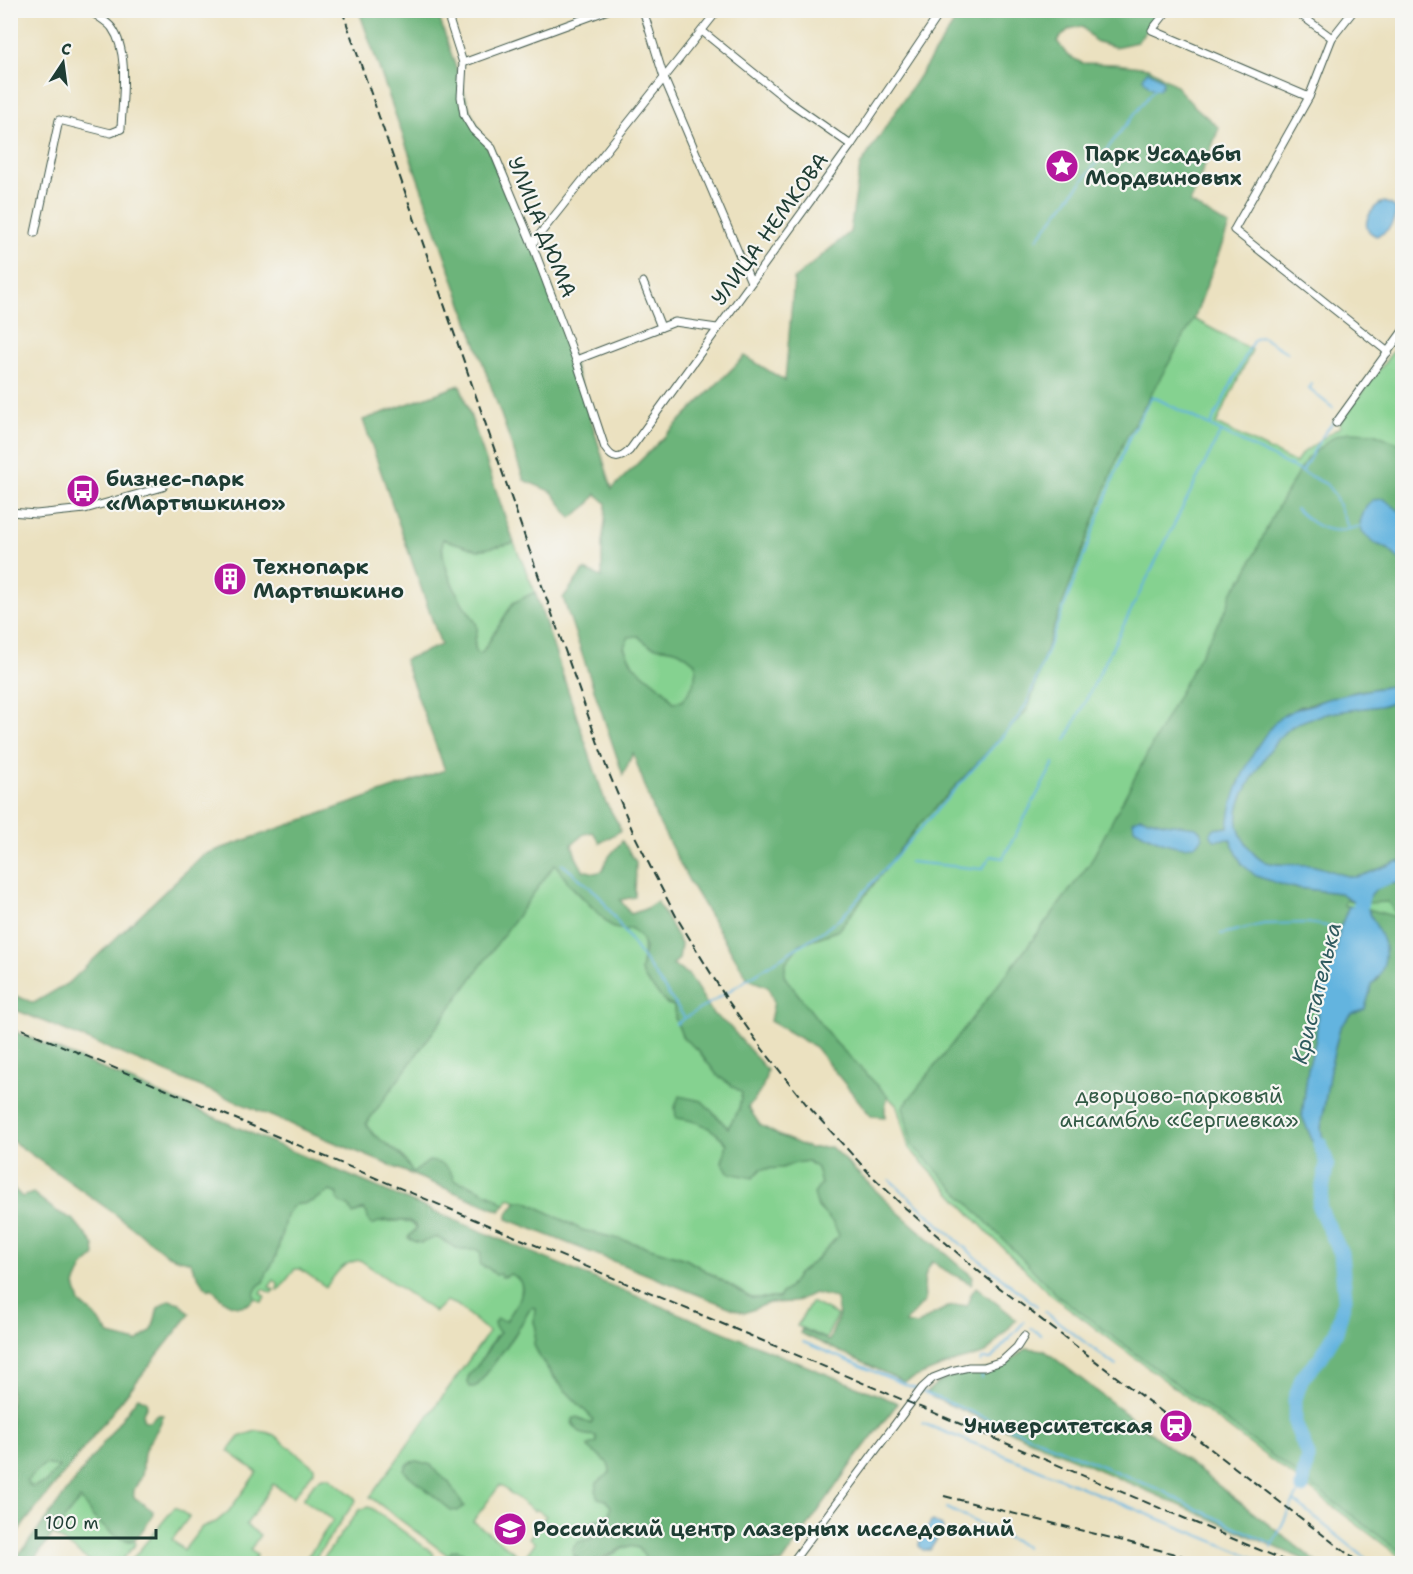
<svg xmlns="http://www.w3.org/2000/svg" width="1413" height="1574" font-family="'Shantell Sans',sans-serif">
<rect width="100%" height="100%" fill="#f6f6f2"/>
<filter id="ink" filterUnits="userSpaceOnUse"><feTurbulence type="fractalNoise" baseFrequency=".0167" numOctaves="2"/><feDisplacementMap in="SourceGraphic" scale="12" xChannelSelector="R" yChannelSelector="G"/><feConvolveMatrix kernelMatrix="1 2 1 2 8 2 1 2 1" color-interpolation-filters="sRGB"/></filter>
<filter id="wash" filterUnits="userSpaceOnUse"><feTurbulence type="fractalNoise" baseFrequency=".008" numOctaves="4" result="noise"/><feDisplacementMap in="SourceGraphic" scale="24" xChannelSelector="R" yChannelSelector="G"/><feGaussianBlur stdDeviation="1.35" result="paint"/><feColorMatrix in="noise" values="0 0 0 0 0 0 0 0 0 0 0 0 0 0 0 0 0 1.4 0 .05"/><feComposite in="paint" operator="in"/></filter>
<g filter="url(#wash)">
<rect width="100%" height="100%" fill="#ebe1c0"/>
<!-- green -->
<g fill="#85d290" stroke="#528862" stroke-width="1.5" fill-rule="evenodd">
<polygon points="1194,319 1252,350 1216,424 1296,463 1301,454 1341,426 1339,424 1402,339 1402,1558 1050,1294 990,1235 909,1148 897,1106 834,1041 784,976 786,962 800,944 839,930 916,828 1028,709 1051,634 1123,443"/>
<path d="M443,539L478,550L514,543L535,592L513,603L481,654L477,653C471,640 479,636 477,626C475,619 468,611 464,606C453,588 440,560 443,539Z"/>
<path d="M629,636H638C654,652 657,645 675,650C683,652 690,659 696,664C696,681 693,688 682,701L673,702L666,692L633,665L624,647Z"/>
<path d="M555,863L570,885L613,928C618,928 624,927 628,928C649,932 643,956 641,971L674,1006L675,1018L683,1038L698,1050L717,1075L742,1093L739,1108L728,1128L714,1113L694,1120L716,1132L727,1144L722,1162L761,1169L782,1168L795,1163L808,1161L817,1168L821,1184L815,1194L818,1207L834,1223L839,1235L817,1259L798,1274L789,1288L782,1293L779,1298H751L686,1259L627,1241L582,1230L526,1201H517L510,1198L505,1204L491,1195L468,1184L453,1180L429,1161L413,1173L402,1156L373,1134L366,1124Z"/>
<path d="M330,1191L338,1194L346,1205L349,1206L356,1213L364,1209L368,1215V1220C372,1220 375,1222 378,1222C390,1222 409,1217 417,1228L409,1236L421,1243L436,1237L460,1250L476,1249L481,1253V1259L484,1267L488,1268L496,1275L500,1274L505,1277L510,1274C537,1283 510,1317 498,1329L500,1333L495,1337L481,1361L468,1377L478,1385L514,1336L530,1309L532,1307L535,1308L534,1322L536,1328L534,1345L541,1359L553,1377L593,1419L591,1424L580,1418H574L572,1423C578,1433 586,1433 596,1435L597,1442L589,1445L588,1447C597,1457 610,1457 610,1473L597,1483L611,1507L609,1517L606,1519H596L592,1523L590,1529L594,1534V1537L590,1540H586L574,1557L579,1563H458L370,1497L489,1332L457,1305L446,1301L435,1312L360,1260C341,1263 337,1273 326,1287L300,1269H295L278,1291H277L278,1283L274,1280L269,1287L274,1290L271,1293L263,1289L261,1293L265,1296L262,1302L255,1298C252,1291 258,1284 264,1282L267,1272L273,1263L277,1253L286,1215L293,1205L296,1204H303L313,1201ZM500,1485L534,1511L536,1509L546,1516L529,1538L535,1543L523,1559L473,1521Z"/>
<polygon points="811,1302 837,1315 826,1339 797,1326"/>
<polygon points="256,1431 266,1432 274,1435 314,1467 314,1471 293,1497 273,1484 246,1525 260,1535 250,1550 257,1555 252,1563 129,1563 175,1507 189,1517 172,1540 184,1550 202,1527 216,1522 229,1511 257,1472 228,1451 239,1437"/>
<polygon points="45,1464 60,1467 46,1482 31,1488 27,1482 34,1473"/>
<polygon points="322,1477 329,1477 354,1497 356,1500 312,1563 303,1563 333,1520 303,1499 315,1482"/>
<polygon points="80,1499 130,1542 135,1541 136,1544 119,1563 92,1563 53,1534"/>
<polygon points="368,1507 371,1508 433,1553 434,1555 429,1563 320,1563 359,1510"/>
<polygon points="630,1546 639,1548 646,1559 645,1563 595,1564 624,1548"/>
</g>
<!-- forest -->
<g fill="#6cb47a" stroke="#467857" stroke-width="1.5" fill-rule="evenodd">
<path d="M969,10L1163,11L1137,42L1115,47L1095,41L1082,26L1069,29L1057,41L1067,55L1082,63L1116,64L1149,68L1174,84L1192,104L1219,128L1190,203L1229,226L1194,319L1123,443L1051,634L1028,709L916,828L839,930L800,944L786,962L784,976L834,1041L888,1096L885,1107V1117L871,1116L815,1047L770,1021L774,1002L768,987L748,979L690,883L656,817L633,753L623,775L563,598L584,570L602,577V543L605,522L606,503L596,494L588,505L571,518L552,492L524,480L359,11H437L470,110L549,281L612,489L745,356L785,381L794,279L850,232L860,166L958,17ZM638,636C654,652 657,645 675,650C683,652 690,659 696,664C696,681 693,688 682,701L673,702L666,692L633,665L624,647L629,637Z"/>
<path d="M460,385L514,543L478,550L443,539C439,559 454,589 464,606C468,611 475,620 477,626C479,636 470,640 477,653L481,654L484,650L513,603L535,592L605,801L619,825L620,831L600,843L593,832L584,834L572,844L576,857L583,870L595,873L603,871L606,860L622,841L636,862L635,897L620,900L631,914L645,909L657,901L681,944L679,959L672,965L689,975L713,1014L730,1027L767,1070C765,1086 759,1095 748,1107L760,1125L780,1136L809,1148L831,1147L898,1212L973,1277L971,1284L939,1267L933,1261C922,1275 924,1283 925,1301L905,1323L917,1325L934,1314L948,1307L967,1305L970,1296L976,1287L1009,1313L1016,1320L986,1353L948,1364L904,1382L800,1333L802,1329L829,1341L839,1315L836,1298L814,1293L795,1302L769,1303L744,1313L507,1219V1215L517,1201H526L582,1230L627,1241L686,1259L751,1298H779L782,1293L789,1288L798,1274L817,1259L839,1235L833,1223L818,1207L814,1194L821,1184L817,1168L808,1161L795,1163L782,1168L761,1169L753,1178L729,1173L722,1162L727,1144C712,1127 699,1121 676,1118L675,1107L679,1096L702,1101L728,1128L739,1109L742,1093L717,1075L698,1050L683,1038L675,1018L674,1006L667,1004L645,979L641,971L645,948L640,936L631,928L625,930L613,928L570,885L555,864L366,1124L373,1134L402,1156L413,1173L429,1161C444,1163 449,1166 454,1180C472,1185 489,1193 505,1204L500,1211L11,1008V994L34,1003L70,982L203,855L445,770L404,660L441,645L363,420Z"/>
<path d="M1349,432L1374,433L1399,444L1402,447V513L1401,511L1363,516L1360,522L1372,542L1388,549L1402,562V683L1399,685L1358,691L1299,707L1271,727L1262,740L1239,782L1228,827L1214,829L1230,839L1242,864L1289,887L1340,893L1353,901L1345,900L1344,906H1349L1340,928L1334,961L1319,986L1316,1039L1308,1069L1302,1116L1313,1142L1326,1162L1321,1128L1330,1069L1340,1027L1352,1014L1365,1009C1367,999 1370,995 1371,984L1378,980L1385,947L1368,909L1399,918L1388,902L1367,903C1372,886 1387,883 1402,883V1553L1056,1294L912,1145L903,1107L1022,954L1090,863L1176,699L1228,605L1231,593L1244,577L1274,513L1307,458L1335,436ZM1140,817L1164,823L1200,843Z"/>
<path d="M1402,702V862H1396C1388,865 1360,878 1353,877C1338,875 1324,867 1309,865C1294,863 1277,867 1263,861C1257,858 1251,851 1247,845C1225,817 1246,787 1262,762C1268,752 1280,733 1291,727C1314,713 1354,709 1380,706C1387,704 1395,703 1402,702Z"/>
<path d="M11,1030C112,1072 212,1117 313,1160C507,1243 702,1324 898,1403L854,1460L782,1563H645L646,1558L639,1548C634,1547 630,1545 625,1547C609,1554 581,1574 572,1551C578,1537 582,1543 593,1538L594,1534L590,1529L592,1523L596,1519H606L609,1517L611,1507L606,1500L598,1498L595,1490L597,1483L610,1473C610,1458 597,1457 588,1447L589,1445L597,1442L596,1436C593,1435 590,1436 587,1435C580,1435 573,1426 573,1419L577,1417L591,1424L593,1419L563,1388L541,1359L534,1345L536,1328L534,1322L535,1308L532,1307L530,1309L514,1336L478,1385L474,1387H470C468,1383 467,1383 468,1378C471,1371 477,1367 480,1362C488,1352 491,1341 500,1333L495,1327L494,1323L497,1319L506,1321C515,1307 535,1283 510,1274L502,1277L500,1274L496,1275L488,1268L480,1265L481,1253L476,1249C457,1254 452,1243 436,1237L421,1243L416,1242L408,1238L417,1228L414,1224L409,1221L384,1220L372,1225C367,1222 369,1214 364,1209L353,1214L349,1206L340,1203L337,1199L338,1194L330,1191L313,1201L303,1204H296L293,1206L286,1215L277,1253L273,1263L267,1272L264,1282C258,1285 256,1288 254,1295L255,1298C245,1311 228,1307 218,1295C216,1292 214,1290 211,1288L209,1290C200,1282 195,1273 190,1262C181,1258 175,1259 166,1254L115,1214L11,1140Z"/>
<path d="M10,1177L14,1189L22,1197L33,1193L56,1211L74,1220L94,1245L95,1256L83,1267L75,1285L80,1303L95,1316L110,1335L137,1342L152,1330L158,1308L169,1300L180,1303L190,1314L11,1540ZM45,1464L59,1467L46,1482L31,1487L27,1481L34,1473Z"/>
<polygon points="1026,1348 1044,1350 1318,1563 1312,1563 932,1397 927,1392 937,1383 952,1376 1004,1366"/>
<path d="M138,1397L146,1401L147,1405L143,1413V1420L146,1421H150L157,1414L163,1415C161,1429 150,1437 145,1450C142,1458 144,1467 142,1474C139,1484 132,1487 134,1497L153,1511L152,1517L137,1538C126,1547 104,1528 95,1519C89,1513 86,1505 80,1499L31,1563H11L25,1547Z"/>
<path d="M417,1461L431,1465L438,1474L448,1481L464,1506L458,1511L451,1510L406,1473L404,1470C406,1463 411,1462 417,1461Z"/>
<polygon points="457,1550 467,1555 473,1563 458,1563 447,1556 452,1551"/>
</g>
<!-- water -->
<g fill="#64b4df" stroke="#42788a" stroke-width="1.5">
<path d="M1148,71L1162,79L1163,84L1159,90C1151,89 1146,85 1143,78L1146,72Z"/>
<path d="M1384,202L1392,205L1396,209C1395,221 1389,233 1376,236C1373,234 1370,233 1368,230C1362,220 1375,204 1384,202Z"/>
<polygon points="1384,499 1402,513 1402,562 1388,549 1372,542 1362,531 1360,522 1366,506 1373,500"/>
<path d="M1402,683V702C1395,703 1387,704 1380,706C1354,709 1314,713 1291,727C1281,733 1268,752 1262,762C1246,788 1225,817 1247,845C1251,851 1257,858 1263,861C1277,867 1294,863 1309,865C1324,867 1339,875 1353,877C1360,878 1388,865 1396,862H1402V883C1387,883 1372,886 1367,903L1353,901L1340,893L1289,887L1256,876L1242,864L1230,839L1214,840L1211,836V832L1214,829L1228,827C1229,818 1230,809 1233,800C1240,776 1263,729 1284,715C1294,709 1303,707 1314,704C1320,702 1325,699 1331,698C1354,692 1376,688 1399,685Z"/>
<path d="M1140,817L1164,823L1196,827L1200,831L1203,837C1191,859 1150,838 1134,828L1133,821Z"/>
<path d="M1349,906L1368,909C1373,921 1381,933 1384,945C1388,958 1382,976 1371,985C1370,996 1367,999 1365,1009L1352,1014L1340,1027L1330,1069L1321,1128L1327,1163L1313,1142L1302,1116L1308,1069L1316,1039L1319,986L1334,961L1340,928Z"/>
<polygon points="933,1521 942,1526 943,1529 930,1550 923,1550 919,1546 919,1543 931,1522"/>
</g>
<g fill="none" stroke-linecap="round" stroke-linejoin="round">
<!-- stream -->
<g stroke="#64b4df" stroke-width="2">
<polyline points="1037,239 1154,89"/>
<polyline points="1288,353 1262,337 1257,338 1253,341 1210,426 1326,484 1334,494 1349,529 1361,526"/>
<polyline points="1312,384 1309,389 1333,408"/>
<polyline points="1302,472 1321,438 1334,421"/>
<path d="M1296,509C1311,523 1327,535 1349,529"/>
<polyline points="1066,740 1221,431"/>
<polyline points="910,862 982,869 991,856 1003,858 1054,763"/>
<polyline points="562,864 598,894 685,1018 715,1000 826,929 841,918 1014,723 1027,703 1129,438 1152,396 1210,426"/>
<polyline points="1221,934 1264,924 1307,923 1340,928"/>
<polyline points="676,1024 685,1018"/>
<polyline points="890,1180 972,1254 1037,1306"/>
<polyline points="1044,1311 1116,1366"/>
<polyline points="1031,1328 1041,1335"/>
<polyline points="803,1342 916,1389"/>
<polyline points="981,1363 982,1359 991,1359 1024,1322"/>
<polyline points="982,1378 982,1372"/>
<polyline points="923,1392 1165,1492 1186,1504 1273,1544"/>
<polyline points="922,1423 1001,1454 1264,1562"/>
<polyline points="1294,1501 1373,1564"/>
<polyline points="947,1508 1026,1547"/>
<polyline points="1271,1548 1292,1504 1302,1487"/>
</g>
<!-- river -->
<g stroke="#64b4df" stroke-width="15">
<polyline points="1356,928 1364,886 1396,874 1402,874"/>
<polyline points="1302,1487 1308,1456 1295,1423 1295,1399 1302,1378 1321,1357 1336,1332 1345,1298 1341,1253 1319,1207 1327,1163 1320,1144"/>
</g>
</g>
</g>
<g filter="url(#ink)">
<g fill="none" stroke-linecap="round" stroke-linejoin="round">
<!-- minor casing -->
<g stroke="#3e5649" stroke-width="9">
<g id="minor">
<path d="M446,10L463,63L461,97L464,115L473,130L492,148L532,244L576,360L605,448C613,460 619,460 629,451L851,145L942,10"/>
<polyline points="643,10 664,78 751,282"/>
<polyline points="1168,10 1152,30 1309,97"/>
<polyline points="1294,10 1332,38"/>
<polyline points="1354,10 1332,38 1309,97 1234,230 1388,352"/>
<polyline points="702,31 791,103 851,145"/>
<polyline points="463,63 608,10"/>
<path d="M35,233L59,120L111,133L121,129C122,100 130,53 112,28C107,21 96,16 89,10"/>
<polyline points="532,244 718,10"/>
<polyline points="643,282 661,327"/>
<polyline points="576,360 675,322 717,328"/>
<polyline points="1336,423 1402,332"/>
<polyline points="10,512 36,514 85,509 163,487"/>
<polyline points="791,1564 922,1388 933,1378 951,1371 969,1367 984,1367 1002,1361 1017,1347 1024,1336"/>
</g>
</g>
<!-- minor -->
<use href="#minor" stroke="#fff" stroke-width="7"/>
<!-- rail -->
<g stroke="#1f3d34" stroke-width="2" stroke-dasharray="9 4.5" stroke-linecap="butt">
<polyline points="342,10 529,549 606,766 633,832 654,874 677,918 726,998 761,1047 806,1104 869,1173 903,1206 983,1275 1361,1564"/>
<polyline points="10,1024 1293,1564"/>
<polyline points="944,1496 1215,1564"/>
</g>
</g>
</g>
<!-- icons -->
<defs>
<g id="sight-disc" transform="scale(1.725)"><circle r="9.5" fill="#b5179e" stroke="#f6f6f2"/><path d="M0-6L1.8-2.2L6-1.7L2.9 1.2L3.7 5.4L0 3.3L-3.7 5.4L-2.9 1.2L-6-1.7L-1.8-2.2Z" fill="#fff"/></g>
<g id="bus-disc" transform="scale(1.725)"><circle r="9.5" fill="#b5179e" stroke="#f6f6f2"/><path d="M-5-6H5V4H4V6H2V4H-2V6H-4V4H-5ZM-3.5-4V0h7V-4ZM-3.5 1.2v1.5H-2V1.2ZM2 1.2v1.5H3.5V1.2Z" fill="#fff"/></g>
<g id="building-disc" transform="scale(1.725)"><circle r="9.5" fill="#b5179e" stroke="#f6f6f2"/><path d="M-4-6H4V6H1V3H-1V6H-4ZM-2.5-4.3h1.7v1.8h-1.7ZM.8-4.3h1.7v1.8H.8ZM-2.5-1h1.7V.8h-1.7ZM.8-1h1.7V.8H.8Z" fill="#fff"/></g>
<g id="station-disc" transform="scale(1.725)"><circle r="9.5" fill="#b5179e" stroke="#f6f6f2"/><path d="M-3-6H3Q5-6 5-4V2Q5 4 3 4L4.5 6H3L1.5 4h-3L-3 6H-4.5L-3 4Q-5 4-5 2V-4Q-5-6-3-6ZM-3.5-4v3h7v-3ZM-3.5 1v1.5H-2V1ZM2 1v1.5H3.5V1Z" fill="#fff"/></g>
<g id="university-disc" transform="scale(1.725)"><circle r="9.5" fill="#b5179e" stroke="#f6f6f2"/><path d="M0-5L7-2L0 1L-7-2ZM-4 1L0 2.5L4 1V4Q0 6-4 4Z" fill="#fff"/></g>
</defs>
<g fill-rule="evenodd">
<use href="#sight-disc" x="1062" y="166"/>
<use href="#bus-disc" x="83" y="491"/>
<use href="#building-disc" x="230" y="579"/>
<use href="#station-disc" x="1176" y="1426"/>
<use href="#university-disc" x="510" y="1529"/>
</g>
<g text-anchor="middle" stroke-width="4.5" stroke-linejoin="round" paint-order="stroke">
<!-- poi labels -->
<g font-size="21" font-weight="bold" fill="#1f3d34" stroke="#f6f6f2" text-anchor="start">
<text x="1085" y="161">Парк Усадьбы<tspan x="1085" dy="24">Мордвиновых</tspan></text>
<text x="106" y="486">бизнес-парк<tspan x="106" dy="24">«Мартышкино»</tspan></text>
<text x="253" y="574">Технопарк<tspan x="253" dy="24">Мартышкино</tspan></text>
<text x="1153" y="1433" text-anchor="end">Университетская</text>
<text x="533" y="1536">Российский центр лазерных исследований</text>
</g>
<!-- street labels -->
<g font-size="21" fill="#1f3d34" stroke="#f6f6f2">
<text transform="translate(542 227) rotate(68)" y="7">УЛИЦА ДЮМА</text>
<text transform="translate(770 229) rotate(-54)" y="7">УЛИЦА НЕМКОВА</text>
</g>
<!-- park labels -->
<g font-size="21" fill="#335b46" stroke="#f6f6f2">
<text x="1179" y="1103">дворцово-парковый<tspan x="1179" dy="24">ансамбль «Сергиевка»</tspan></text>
</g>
<!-- water labels -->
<g font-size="22" font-style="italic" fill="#305b5f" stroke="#f6f6f2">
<text transform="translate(1316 993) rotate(-76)" y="8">Кристателька</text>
</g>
</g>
<!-- margin -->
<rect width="1413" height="1574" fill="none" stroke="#f6f6f2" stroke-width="36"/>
<!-- north arrow -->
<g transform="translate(63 63) rotate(13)" stroke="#f6f6f2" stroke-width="4.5" paint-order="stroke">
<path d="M0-4.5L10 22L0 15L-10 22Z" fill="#1f3d34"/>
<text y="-9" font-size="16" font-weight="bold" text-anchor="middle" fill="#1f3d34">С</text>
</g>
<!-- scale -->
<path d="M36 1529v9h120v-9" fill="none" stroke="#1f3d34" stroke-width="3"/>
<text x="45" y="1529" font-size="18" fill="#1f3d34" stroke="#f6f6f2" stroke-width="4.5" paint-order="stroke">100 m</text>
</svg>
